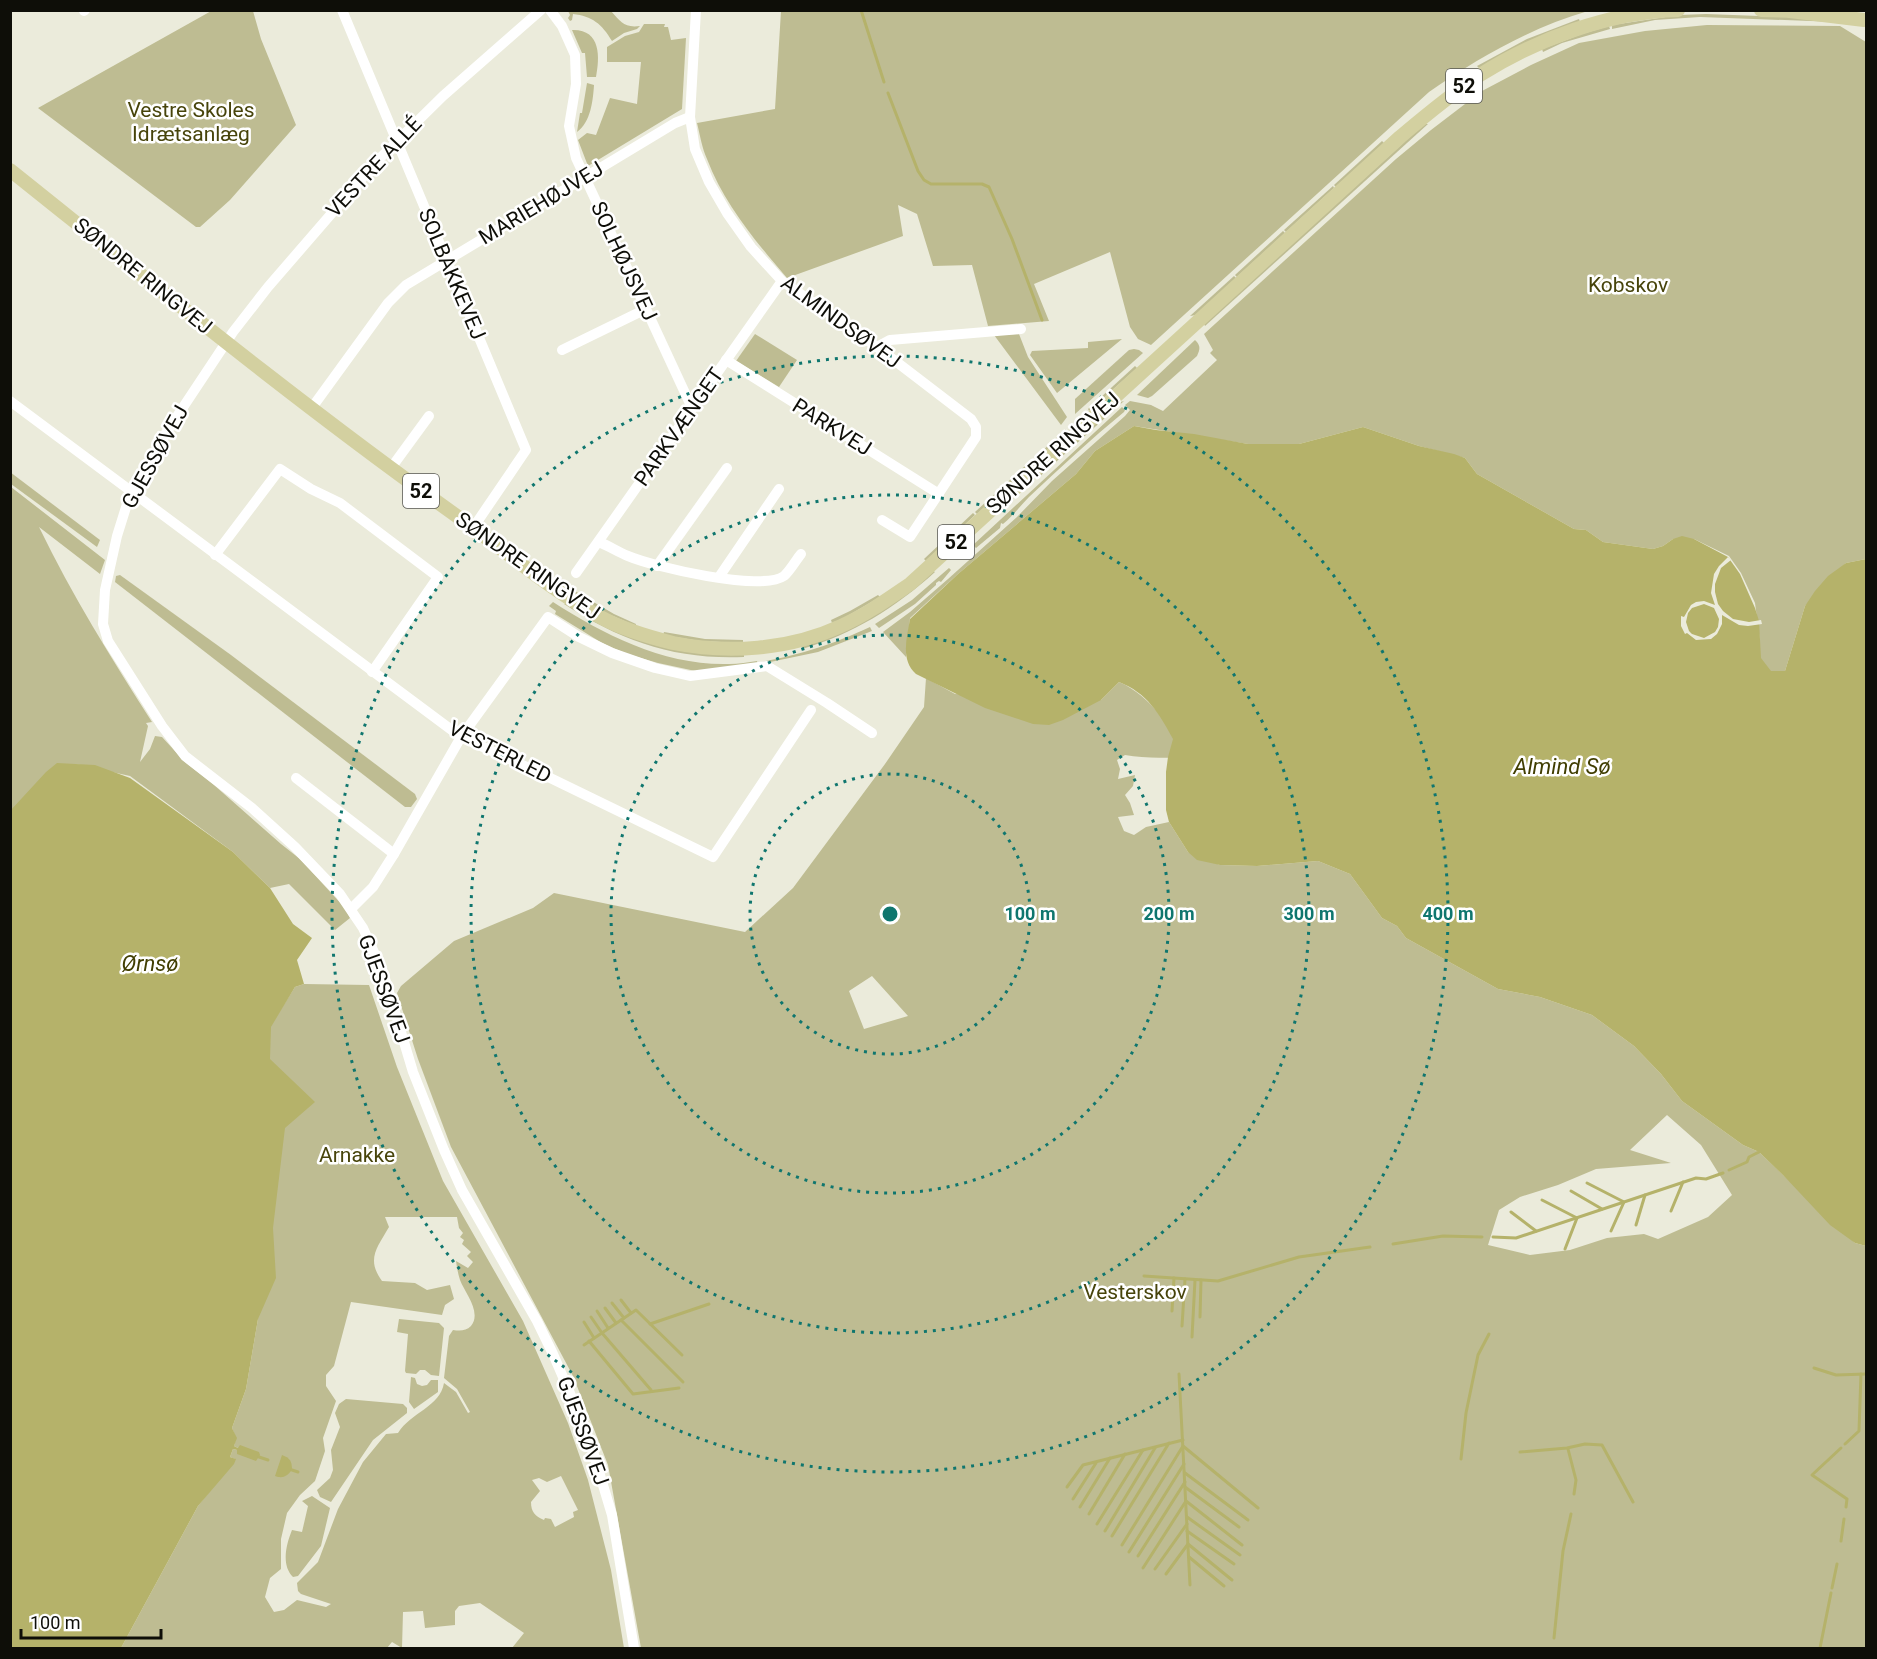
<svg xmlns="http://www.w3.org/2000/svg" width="1877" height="1659" font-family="Roboto,sans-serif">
<rect width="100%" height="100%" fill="#ebebdb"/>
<!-- green -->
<g fill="#bebc92" fill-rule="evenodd">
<polygon points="213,10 253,11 261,39 296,125 230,200 200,227 196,227 38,108"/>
<path d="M568,11H611C621,22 624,28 640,26L637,29L624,33L612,41C602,24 592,16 573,14L572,20L570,21L568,18L570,15Z"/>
<path d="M781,11H1588C1530,28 1478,58 1429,92L1151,345L1138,339L1130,327L1110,252L1034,284L1049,321L988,326L972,265L933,266L917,214L898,205L903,236L787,278C756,242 724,204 707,159C702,148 700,135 697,123L775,109Z"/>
<polygon points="1706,14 1818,18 1837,22 1700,17 1655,20 1612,29 1612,25 1679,15"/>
<polygon points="1579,19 1580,22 1479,68 1477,66 1527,39"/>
<polygon points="644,24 665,24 664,27 668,27 671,40 686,38 682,109 588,166 578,140 587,133 596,135 610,98 637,104 641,62 607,62 607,47 625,36 639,32"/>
<polygon points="1707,25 1840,26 1866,42 1866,559 1846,563 1805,606 1785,671 1753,693 1760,641 1755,603 1741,573 1729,556 1694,539 1673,539 1663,546 1653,549 1603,542 1586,530 1574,529 1477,474 1465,458 1419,446 1363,427 1299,444 1248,444 1134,426 1095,451 1076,474 958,574 910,618 906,657 883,632 910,612 948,579 1017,517 1052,481 1125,416 1130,410 1125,405 1130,401 1151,405 1163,411 1217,360 1210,353 1213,350 1204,334 1396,159 1431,130 1482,91 1531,65 1579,43 1645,31"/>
<polygon points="1609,26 1610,29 1562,43 1543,52 1542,49 1582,34"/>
<path d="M572,30C601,29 600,57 596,77H587L585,53H582Z"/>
<path d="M587,83L594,85C593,100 591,122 577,132L580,113H582Z"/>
<polygon points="1424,124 1428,124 1205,326 1204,324"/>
<polygon points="1382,141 1384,143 1336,187 1334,185"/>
<polygon points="1333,186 1334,188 1286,232 1284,230"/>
<polygon points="1283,231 1285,233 1237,277 1235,275"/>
<polygon points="1234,276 1236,278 1196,315 1190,316"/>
<polygon points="755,334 797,360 779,387 736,361"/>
<polygon points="1019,334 1028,357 1067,417 1061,425 994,335"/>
<polygon points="1122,339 1057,393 1030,355 1032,351 1088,348 1088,342"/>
<path d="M1195,340C1201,346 1200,349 1197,356L1152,396L1148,398L1137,395Z"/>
<polygon points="1134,349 1139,350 1143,353 1075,414 1075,399 1129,350"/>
<polygon points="1135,366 1137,368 1089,411 1088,409"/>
<polygon points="1124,401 1038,478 1036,476 1117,403"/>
<path d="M1122,407L1125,410L1124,412C1091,439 1060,468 1029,497C1020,506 1013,516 1003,524L1001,523L1000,528L976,548L973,545Z"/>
<polygon points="1066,429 1066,433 1029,467 1027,465"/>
<polygon points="1025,466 1027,469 977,514 975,512"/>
<polygon points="10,472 100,540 97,547 11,484"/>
<path d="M11,487L105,560L100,574L39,527C72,595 111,658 152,722L146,723L148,726L140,762L150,749L155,736L162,737L186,763L214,785L281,844L300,859L345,908L350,918L335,930L289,884L270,888L233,852L130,776L76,764L11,843Z"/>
<polygon points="973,513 975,515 926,561 924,559"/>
<polygon points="949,568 951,570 941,582 939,581 936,583 936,585 915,604 879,628 875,624 912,600"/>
<path d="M933,571L935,572C895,608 853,634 802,649V646Z"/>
<polygon points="120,575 231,655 415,794 417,799 411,807 405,807 115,582 116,576"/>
<polygon points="573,590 614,614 636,624 636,626 599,610 569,591"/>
<polygon points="878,595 880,597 844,618 832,623 831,620 850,611"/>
<path d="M553,602C604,635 666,666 729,664C739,664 748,662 757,661L758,665L700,672L658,663L627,654L602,643L555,614L556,611L549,606Z"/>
<path d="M567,603L599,622L744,654V657C675,660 621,641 564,604Z"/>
<path d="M870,627L872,631L818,652L761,664V662C803,654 831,645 870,627Z"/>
<polygon points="664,632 705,639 743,640 743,643 700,641 663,635"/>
<path d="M926,678L955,694L1101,700L1119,682C1152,696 1172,731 1194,759C1171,757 1147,759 1125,755L1117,760L1120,769L1118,779L1135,775L1133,786L1125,795L1130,803L1134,815L1118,817L1124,831L1134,835L1146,827L1169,822L1188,852L1220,865L1257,866L1318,861L1350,874L1382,918L1397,926L1406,938L1498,989L1540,997L1592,1015L1634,1046L1661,1074L1682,1101L1743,1145L1759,1152L1855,1243L1866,1246V1648H641L608,1465L573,1376L451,1147L418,1059L397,993L401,986L454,941L533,908L554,893L745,932L793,888L885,764L924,707ZM872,976L908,1016L864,1029L849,991ZM1667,1115L1701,1145L1732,1195L1708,1217L1658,1239L1644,1234L1607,1238L1570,1250L1530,1255L1488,1245L1499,1210L1520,1197L1558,1185L1596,1169L1671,1163L1630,1150Z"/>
<path d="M304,984L369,985L397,1067L443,1181L523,1321L568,1423L588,1480L611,1570L624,1648H512L524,1633L480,1603L459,1606L455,1611V1625L425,1628L423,1611L403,1612L402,1648L392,1642L387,1648H121L198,1506L235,1459L230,1457L233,1449L237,1450L238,1448L234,1446L236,1438L232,1428L246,1389L258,1319L266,1033L295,987ZM385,1217H457L459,1228L463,1233L460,1237L464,1240L462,1244L471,1252L467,1256L473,1262L468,1268L456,1261C457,1268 458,1274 460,1280C465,1293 482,1312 471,1326C466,1331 460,1331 453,1330L449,1336L444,1378L457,1389L470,1412L468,1413L456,1392L444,1383C440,1407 411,1412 398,1433L386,1434L363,1462L338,1509L318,1562L297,1583L298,1591L301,1594L331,1604L326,1607L297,1600L284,1610L274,1612L265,1597L270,1578L281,1569V1539L287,1513L300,1495L315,1481L325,1451L323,1438L336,1401L326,1386V1375L334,1366L351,1302L442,1315L445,1305L454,1299L450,1285L427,1290L415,1283L382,1281C366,1259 377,1248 389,1227ZM561,1476L578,1510L573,1512L574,1517L555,1527L551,1519L545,1518L544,1520C535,1516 531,1512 531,1502L540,1491L532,1480L539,1478L547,1482Z"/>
<polygon points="399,1319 439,1323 444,1328 439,1376 431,1375 425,1370 420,1370 416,1374 406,1373 405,1371 408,1334 397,1332"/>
<polygon points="411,1377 415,1378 417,1384 422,1386 427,1385 431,1380 438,1380 438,1392 414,1409 409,1402"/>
<polygon points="346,1399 403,1404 407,1408 407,1413 373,1440 331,1502 320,1497 317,1490 330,1478 333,1470 331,1450 340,1427 335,1413 339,1404"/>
<path d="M312,1496L330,1508L321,1546L298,1576L293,1577C281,1565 286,1545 292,1530L302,1532L308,1506L302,1501Z"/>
</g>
<!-- water -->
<g fill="#b5b26a">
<path d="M1134,426L1156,430L1194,434L1248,444H1299L1363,427L1419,446L1454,454L1465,458L1477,474L1574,529L1586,530L1603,542L1653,549L1663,546L1673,539L1682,536L1694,539L1728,557L1740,574L1755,608L1759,621L1761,658L1771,671H1785L1805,606L1815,591L1828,576L1846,563L1866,559V1246L1855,1243L1830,1225L1783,1175L1759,1152L1743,1145L1682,1101L1661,1074L1634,1046L1592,1015L1540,997L1498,989L1406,938L1397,926L1382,918L1350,874L1318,861L1257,866L1220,865L1197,860L1188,852L1169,822L1166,810V772L1168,757L1173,739C1159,713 1147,693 1119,682L1101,700L1063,720L1049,725L1033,724L985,708L916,674C900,660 907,637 910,619L958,574L1076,474L1095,451Z"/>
<polygon points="57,763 95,765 130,778 233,852 270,888 293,924 312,938 297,960 304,984 295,987 271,1027 270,1059 315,1102 285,1128 273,1228 276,1278 258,1319 246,1389 232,1428 237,1438 234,1446 238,1448 240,1445 259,1452 260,1455 256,1461 237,1454 237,1450 233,1449 230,1457 236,1459 234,1464 198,1506 121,1648 11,1648 10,811 46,772"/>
<path d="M282,1455C290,1458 292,1461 292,1470C287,1476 283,1479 275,1476Z"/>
</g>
<!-- pier -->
<path fill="#ebebdb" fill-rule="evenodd" d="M1728,557L1731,560L1721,568L1715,584V592L1718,604L1723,611L1733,619L1749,622L1761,620L1762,624L1748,626L1739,625L1722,615V624L1717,634L1711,639L1696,640L1687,633L1685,634L1681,626V616L1684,617L1691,605L1696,602L1704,601L1715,605L1711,593L1714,574L1719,566ZM1704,604L1714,608L1719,619L1718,627L1715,632L1704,638L1692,634L1689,631L1686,622L1688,613L1692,608Z"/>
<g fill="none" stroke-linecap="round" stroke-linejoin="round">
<!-- stream -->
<g stroke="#b5b26a" stroke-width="3">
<polyline points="861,10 884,82"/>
<polyline points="888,93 918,171 924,180 931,184 982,184 989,187 1012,239 1042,320"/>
<polyline points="1729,1170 1747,1162 1749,1157 1759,1152"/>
<polyline points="1587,1183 1624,1202 1611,1231"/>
<polyline points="1571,1191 1602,1209"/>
<polyline points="1542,1200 1577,1218 1565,1249"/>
<polyline points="1671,1211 1683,1182"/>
<polyline points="1511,1212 1536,1231"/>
<polyline points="1636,1225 1645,1195"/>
<polyline points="1493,1237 1516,1238 1696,1178 1706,1179 1723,1173"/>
<polyline points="1393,1244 1443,1236 1482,1237"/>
<polyline points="1144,1276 1218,1281 1299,1257 1370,1247"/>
<polyline points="621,1300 631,1313"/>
<polyline points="612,1303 624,1318"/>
<polyline points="605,1308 616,1323"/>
<polyline points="597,1311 608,1328"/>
<polyline points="1172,1311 1174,1278"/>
<polyline points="591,1317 602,1333 651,1390"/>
<polyline points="1200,1317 1201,1280"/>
<polyline points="621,1320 683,1382"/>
<polyline points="584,1322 594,1338"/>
<polyline points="650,1324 709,1304"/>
<polyline points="1182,1326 1185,1279"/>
<polyline points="1192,1337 1195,1280"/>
<polyline points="589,1341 633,1394 679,1388"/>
<polyline points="584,1345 636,1310 682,1355"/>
<polyline points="1814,1368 1836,1375 1866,1374"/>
<polyline points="1179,1374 1190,1585"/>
<polyline points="1845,1444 1859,1431 1861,1374"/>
<polyline points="1841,1448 1812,1475 1847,1499 1846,1507"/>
<polyline points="1568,1449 1576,1480 1574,1494"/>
<polyline points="1520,1452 1567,1448 1585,1444 1602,1445 1633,1502"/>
<polyline points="259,1457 268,1460"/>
<polyline points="1461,1459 1466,1413 1478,1355 1489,1334"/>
<polyline points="292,1470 298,1472"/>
<polyline points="1185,1473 1248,1520"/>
<polyline points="1067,1487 1083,1465 1183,1440"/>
<polyline points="1185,1487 1239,1527"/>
<polyline points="1073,1499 1096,1463"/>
<polyline points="1080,1507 1110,1458"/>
<polyline points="1089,1514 1125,1454"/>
<polyline points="1187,1517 1240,1555"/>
<polyline points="1097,1524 1143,1450"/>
<polyline points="1105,1531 1155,1448"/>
<polyline points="1187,1531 1234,1564"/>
<polyline points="1112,1536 1169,1443"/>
<polyline points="1841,1541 1844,1519"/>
<polyline points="1122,1545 1183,1446 1258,1508"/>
<polyline points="1129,1552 1184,1464"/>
<polyline points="1138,1556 1185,1482"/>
<polyline points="1189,1557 1224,1586"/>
<polyline points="1143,1568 1186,1501 1242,1545"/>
<polyline points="1155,1569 1187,1524"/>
<polyline points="1166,1574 1188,1544 1232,1580"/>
<polyline points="1832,1588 1837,1564"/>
<polyline points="1554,1638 1563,1551 1571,1514"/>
<polyline points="1820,1648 1831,1593"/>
</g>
<!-- minor -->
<g stroke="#fff" stroke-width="10">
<polyline points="342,10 526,450 473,528"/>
<polyline points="541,10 443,96 377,161 268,287 233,332 164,436 127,504 117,536 105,590 103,624 108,641 162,726 185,756 252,808 295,847 340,894 363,928 383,972 413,1072 444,1150 462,1190 537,1321 553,1354 582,1421 594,1455 612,1515 634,1648"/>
<polyline points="550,10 562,26 575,55 576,84 569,126 576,158 692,408"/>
<polyline points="696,10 690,117 695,149 709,182 727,213 751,247 782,281 877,347 971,419 976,427 976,437 910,537 882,520"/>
<polyline points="84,11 85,10"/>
<polyline points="877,347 890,340 1021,329"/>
<polyline points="562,350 646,309"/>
<polyline points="726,360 939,494"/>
<polyline points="10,401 461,737 540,773 713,857 811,710"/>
<polyline points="311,409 388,303 406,285 675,123 690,117"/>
<polyline points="391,468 429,416"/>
<path d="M599,542C609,546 618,552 628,556C654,567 761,592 784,576C790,571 796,560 801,554"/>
<polyline points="215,555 280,469 311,489 340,503 438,577 372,672"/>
<polyline points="657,566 727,468"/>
<polyline points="576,573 782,281"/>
<polyline points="719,577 779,489"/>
<polyline points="296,778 394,854"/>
<polyline points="351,909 373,887 394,854 461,737 548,617 579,637 612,653 655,668 690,676 767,666 827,703 872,733"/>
</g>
<!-- major -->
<g stroke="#d3d0a0" stroke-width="14">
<polyline points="1761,10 1798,11"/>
<polyline points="1790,11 1864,20"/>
<path d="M10,170C159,289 306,409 461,519C507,552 552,591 602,618C624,630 649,637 673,643C728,654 789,650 841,626C866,615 888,599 910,584L1400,137C1426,115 1451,94 1480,75C1537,39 1609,12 1678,10"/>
</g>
</g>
<!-- distance rings -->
<g fill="none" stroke="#0f766e" stroke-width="3" stroke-dasharray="3 6">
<circle cx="890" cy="914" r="140"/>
<circle cx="890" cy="914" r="279"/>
<circle cx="890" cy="914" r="419"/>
<circle cx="890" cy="914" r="558"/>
</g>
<g text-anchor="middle" stroke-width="5" stroke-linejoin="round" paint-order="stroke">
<!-- shield labels -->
<g fill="#fff" stroke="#565652" stroke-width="1.5">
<rect x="1446" y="69" width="36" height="34" rx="4.5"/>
<rect x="403" y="474" width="36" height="34" rx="4.5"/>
<rect x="938" y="525" width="36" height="34" rx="4.5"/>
</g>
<g font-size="20" font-weight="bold" fill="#0e0e08">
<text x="1464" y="93">52</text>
<text x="421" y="498">52</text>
<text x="956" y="549">52</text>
</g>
<!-- park labels -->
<g font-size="21" fill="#47440b" stroke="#fff">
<text x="191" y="117">Vestre Skoles<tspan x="191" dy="24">Idrætsanlæg</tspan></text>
<text x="1628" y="292">Kobskov</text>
<text x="357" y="1162">Arnakke</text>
<text x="1135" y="1299">Vesterskov</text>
</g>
<!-- street labels -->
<g font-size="21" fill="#0e0e08" stroke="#fff">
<text transform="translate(374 167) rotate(-47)" y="7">VESTRE ALLÉ</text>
<text transform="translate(541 203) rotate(-31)" y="7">MARIEHØJVEJ</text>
<text transform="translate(624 261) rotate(65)" y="7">SOLHØJSVEJ</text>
<text transform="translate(452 274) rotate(67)" y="7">SOLBAKKEVEJ</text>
<text transform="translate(143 276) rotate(39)" y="7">SØNDRE RINGVEJ</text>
<text transform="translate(841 322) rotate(36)" y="7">ALMINDSØVEJ</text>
<text transform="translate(679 427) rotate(-55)" y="7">PARKVÆNGET</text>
<text transform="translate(832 427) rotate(32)" y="7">PARKVEJ</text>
<text transform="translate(1053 453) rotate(-42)" y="7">SØNDRE RINGVEJ</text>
<text transform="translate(155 457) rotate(-61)" y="7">GJESSØVEJ</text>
<text transform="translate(528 566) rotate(35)" y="7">SØNDRE RINGVEJ</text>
<text transform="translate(500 752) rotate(27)" y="7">VESTERLED</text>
<text transform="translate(384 989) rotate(70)" y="7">GJESSØVEJ</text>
<text transform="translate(583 1431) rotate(70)" y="7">GJESSØVEJ</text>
</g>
<!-- water labels -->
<g font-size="22" font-style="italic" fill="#413e02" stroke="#fff">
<text x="1562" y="774">Almind Sø</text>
<text x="150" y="971">Ørnsø</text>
</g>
</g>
<circle cx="890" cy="914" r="9" fill="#0f766e" stroke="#fff" stroke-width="3"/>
<g font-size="18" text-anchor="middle" font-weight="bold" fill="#0f766e" stroke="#fff" stroke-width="5" stroke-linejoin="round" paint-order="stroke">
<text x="1030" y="920">100 m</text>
<text x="1169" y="920">200 m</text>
<text x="1309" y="920">300 m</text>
<text x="1448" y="920">400 m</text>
</g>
<!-- border -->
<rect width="1877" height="1659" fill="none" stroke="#0e0e08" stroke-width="24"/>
<!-- scale -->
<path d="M21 1629v9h140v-9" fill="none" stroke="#0e0e08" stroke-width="3"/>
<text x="30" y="1629" font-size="18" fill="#0e0e08" stroke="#ffffff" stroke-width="4.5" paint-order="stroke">100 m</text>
</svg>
